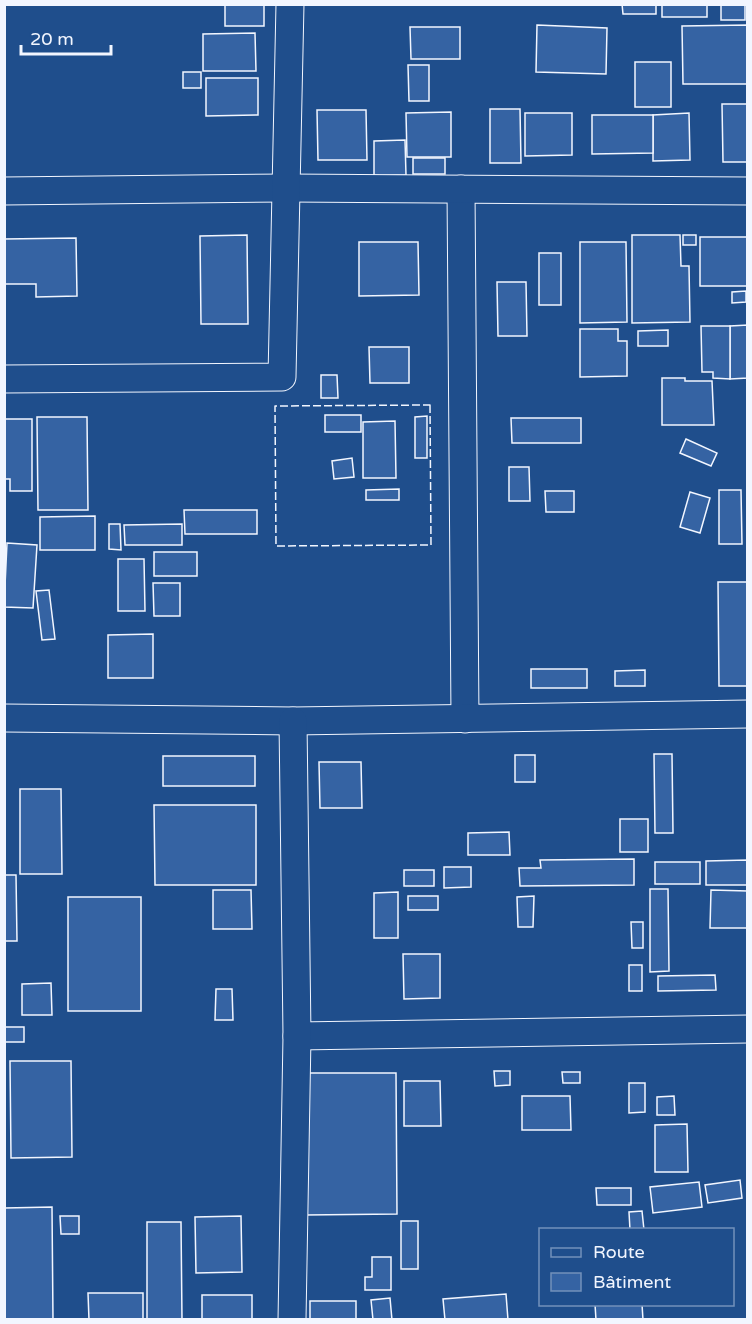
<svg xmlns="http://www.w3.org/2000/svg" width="752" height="1324" font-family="'Varela Round',sans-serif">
<rect width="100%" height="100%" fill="#1f4e8c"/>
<!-- building -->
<g fill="#3563a3" stroke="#f2f6ff" stroke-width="1.5">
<rect x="225" y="4" width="39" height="22"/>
<polygon points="622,4 656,4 656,14 623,14"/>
<rect x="662" y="4" width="45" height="13"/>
<rect x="721" y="4" width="24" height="16"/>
<polygon points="537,25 607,28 606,74 536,72"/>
<polygon points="748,25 748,84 683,84 682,26"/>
<polygon points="410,27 460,27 460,59 411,59"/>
<polygon points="255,33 256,71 203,71 203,34"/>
<rect x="635" y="62" width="36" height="45"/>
<polygon points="408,65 429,65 429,101 409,101"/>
<rect x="183" y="72" width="18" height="16"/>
<polygon points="206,78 258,78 258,115 206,116"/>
<polygon points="722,104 748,104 748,162 723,162"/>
<polygon points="490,109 520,109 521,163 490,163"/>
<polygon points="317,110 366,110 367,160 318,160"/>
<polygon points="451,112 451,157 407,157 406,113"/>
<polygon points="525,113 572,113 572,155 525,156"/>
<polygon points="689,113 690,160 653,161 653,115"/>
<polygon points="592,115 653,115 653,153 592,154"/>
<polygon points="405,140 406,175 374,176 374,141"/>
<rect x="413" y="158" width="32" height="16"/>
<polygon points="247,235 248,324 201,324 200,236"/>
<polygon points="632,235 680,235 681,266 689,266 690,322 632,323"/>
<rect x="683" y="235" width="13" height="10"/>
<rect x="700" y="237" width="48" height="49"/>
<polygon points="76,238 77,296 36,297 36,284 4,284 4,239"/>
<polygon points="359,242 418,242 419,295 359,296"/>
<polygon points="580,242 626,242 627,322 580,323"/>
<rect x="539" y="253" width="22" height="52"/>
<polygon points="497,282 526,282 527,336 498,336"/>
<polygon points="746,291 746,302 732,303 732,292"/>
<polygon points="748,325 748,378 730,379 730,326"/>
<polygon points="701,326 730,326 730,379 713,378 713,372 702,372"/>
<polygon points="580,329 618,329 618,341 627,341 627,376 580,377"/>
<polygon points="668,330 668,346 638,346 638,331"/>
<polygon points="369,347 409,347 409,383 370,383"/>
<polygon points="321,375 337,375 338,398 321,398"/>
<polygon points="662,378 685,378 685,381 712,381 714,425 662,425"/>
<rect x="325" y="415" width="36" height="17"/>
<polygon points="427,416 427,458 415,458 415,417"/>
<polygon points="37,417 87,417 88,510 38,510"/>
<polygon points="511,418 581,418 581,443 512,443"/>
<polygon points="4,419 32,419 32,491 10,491 10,479 4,479"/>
<polygon points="395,421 396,478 363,478 363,422"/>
<polygon points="686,439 717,453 711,466 680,453"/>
<polygon points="352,458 354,477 334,479 332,461"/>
<polygon points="509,467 529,467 530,501 509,501"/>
<polygon points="399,489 399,500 366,500 366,490"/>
<polygon points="719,490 741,490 742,544 719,544"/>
<polygon points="545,491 574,491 574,512 546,512"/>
<polygon points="690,492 710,498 700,533 680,527"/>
<polygon points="184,510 257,510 257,534 185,534"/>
<polygon points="95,516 95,550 40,550 40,517"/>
<polygon points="109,524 120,524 121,550 109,549"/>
<polygon points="182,524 182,545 125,545 124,525"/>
<polygon points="7,543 37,545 33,608 4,607"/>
<rect x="154" y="552" width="43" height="24"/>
<polygon points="118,559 144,559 145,611 118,611"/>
<polygon points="718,582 748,582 748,686 719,686"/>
<polygon points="153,583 180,583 180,616 154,616"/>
<polygon points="49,590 55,639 42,640 36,591"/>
<polygon points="153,634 153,678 108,678 108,635"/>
<rect x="531" y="669" width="56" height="19"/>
<polygon points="645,670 645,686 615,686 615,671"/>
<polygon points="654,754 672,754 673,833 655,833"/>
<rect x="515" y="755" width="20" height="27"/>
<rect x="163" y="756" width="92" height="30"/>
<polygon points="319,762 361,762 362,808 320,808"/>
<polygon points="20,789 61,789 62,874 20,874"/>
<polygon points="154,805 256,805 256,885 155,885"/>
<rect x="620" y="819" width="28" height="33"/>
<polygon points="509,832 510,855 468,855 468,833"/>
<polygon points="634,859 634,885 520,886 519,868 541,868 540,860"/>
<polygon points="748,860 748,885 706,885 706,861"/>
<rect x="655" y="862" width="45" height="22"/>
<polygon points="444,867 471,867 471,887 444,888"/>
<rect x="404" y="870" width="30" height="16"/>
<polygon points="4,875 16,875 17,941 4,941"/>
<polygon points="650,889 668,889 669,971 650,972"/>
<polygon points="213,890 251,890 252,929 213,929"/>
<polygon points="711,890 748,891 748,928 710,928"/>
<polygon points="398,892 398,938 374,938 374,893"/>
<rect x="408" y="896" width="30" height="14"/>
<polygon points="534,896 533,927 518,927 517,897"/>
<rect x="68" y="897" width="73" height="114"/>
<polygon points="631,922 643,922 643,948 632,948"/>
<polygon points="403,954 440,954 440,998 404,999"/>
<rect x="629" y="965" width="13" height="26"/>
<polygon points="715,975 716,990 658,991 658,976"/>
<polygon points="51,983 52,1015 22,1015 22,984"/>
<polygon points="216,989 232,989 233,1020 215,1020"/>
<rect x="4" y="1027" width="20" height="15"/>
<polygon points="10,1061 71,1061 72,1157 11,1158"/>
<polygon points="494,1071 510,1071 510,1085 495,1086"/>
<polygon points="562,1072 580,1072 580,1083 563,1083"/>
<polygon points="304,1073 396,1073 397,1214 305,1215"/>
<polygon points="404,1081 440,1081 441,1126 404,1126"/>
<polygon points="629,1083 645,1083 645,1112 629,1113"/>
<polygon points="522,1096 570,1096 571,1130 522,1130"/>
<polygon points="674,1096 675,1115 657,1115 657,1097"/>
<polygon points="687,1124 688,1172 655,1172 655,1125"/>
<polygon points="740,1180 742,1198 708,1203 705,1185"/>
<polygon points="699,1182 702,1207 653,1213 650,1187"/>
<polygon points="596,1188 631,1188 631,1205 597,1205"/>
<polygon points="52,1207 53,1320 5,1320 5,1208"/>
<polygon points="642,1211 644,1230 630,1230 629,1212"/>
<polygon points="60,1216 79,1216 79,1234 61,1234"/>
<polygon points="241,1216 242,1272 196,1273 195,1217"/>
<rect x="401" y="1221" width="17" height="48"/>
<polygon points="147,1222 181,1222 182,1320 147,1320"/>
<polygon points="372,1257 391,1257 391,1290 365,1290 365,1277 372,1277"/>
<polygon points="88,1293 143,1293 143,1320 89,1320"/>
<polygon points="506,1294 508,1320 445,1320 443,1299"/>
<rect x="202" y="1295" width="50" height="25"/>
<polygon points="390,1298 392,1320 373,1320 371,1300"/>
<rect x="310" y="1301" width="46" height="19"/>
<polygon points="595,1304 642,1304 643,1320 596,1320"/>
</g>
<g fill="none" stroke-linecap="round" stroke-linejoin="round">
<!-- minor casing -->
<g stroke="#f2f6ff" stroke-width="29">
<g id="minor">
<polyline points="461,189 465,719"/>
<polyline points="4,191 287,188 748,191"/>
<polyline points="4,379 282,377 290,4"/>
<polyline points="4,718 293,721 748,714"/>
<polyline points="297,1036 748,1029"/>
<polyline points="292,1320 297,1036 293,721"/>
</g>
</g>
<!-- minor -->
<use href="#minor" stroke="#1f4e8c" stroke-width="27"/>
<!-- fence -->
<polygon stroke="#f2f6ff" stroke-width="1.5" stroke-dasharray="8 3" stroke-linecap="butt" points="430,405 431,545 276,546 275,406"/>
</g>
<!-- border -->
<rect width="752" height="1324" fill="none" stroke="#f2f6ff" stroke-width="12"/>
<!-- legend -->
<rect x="539" y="1228" width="195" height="78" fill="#1f4e8c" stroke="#7391ba" stroke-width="1.5"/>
<rect x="551" y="1248" width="30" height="9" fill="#1f4e8c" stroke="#7391ba" stroke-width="1.5"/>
<text x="593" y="1258" font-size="18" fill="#f2f6ff">Route</text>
<rect x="551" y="1273" width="30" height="18" fill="#3563a3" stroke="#7391ba" stroke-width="1.5"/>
<text x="593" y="1288" font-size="18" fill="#f2f6ff">Bâtiment</text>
<!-- scale -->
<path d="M21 45v9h90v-9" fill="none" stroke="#f2f6ff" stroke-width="3"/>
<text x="30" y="45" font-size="18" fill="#f2f6ff" stroke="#1f4e8c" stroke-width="4.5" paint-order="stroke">20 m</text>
</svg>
